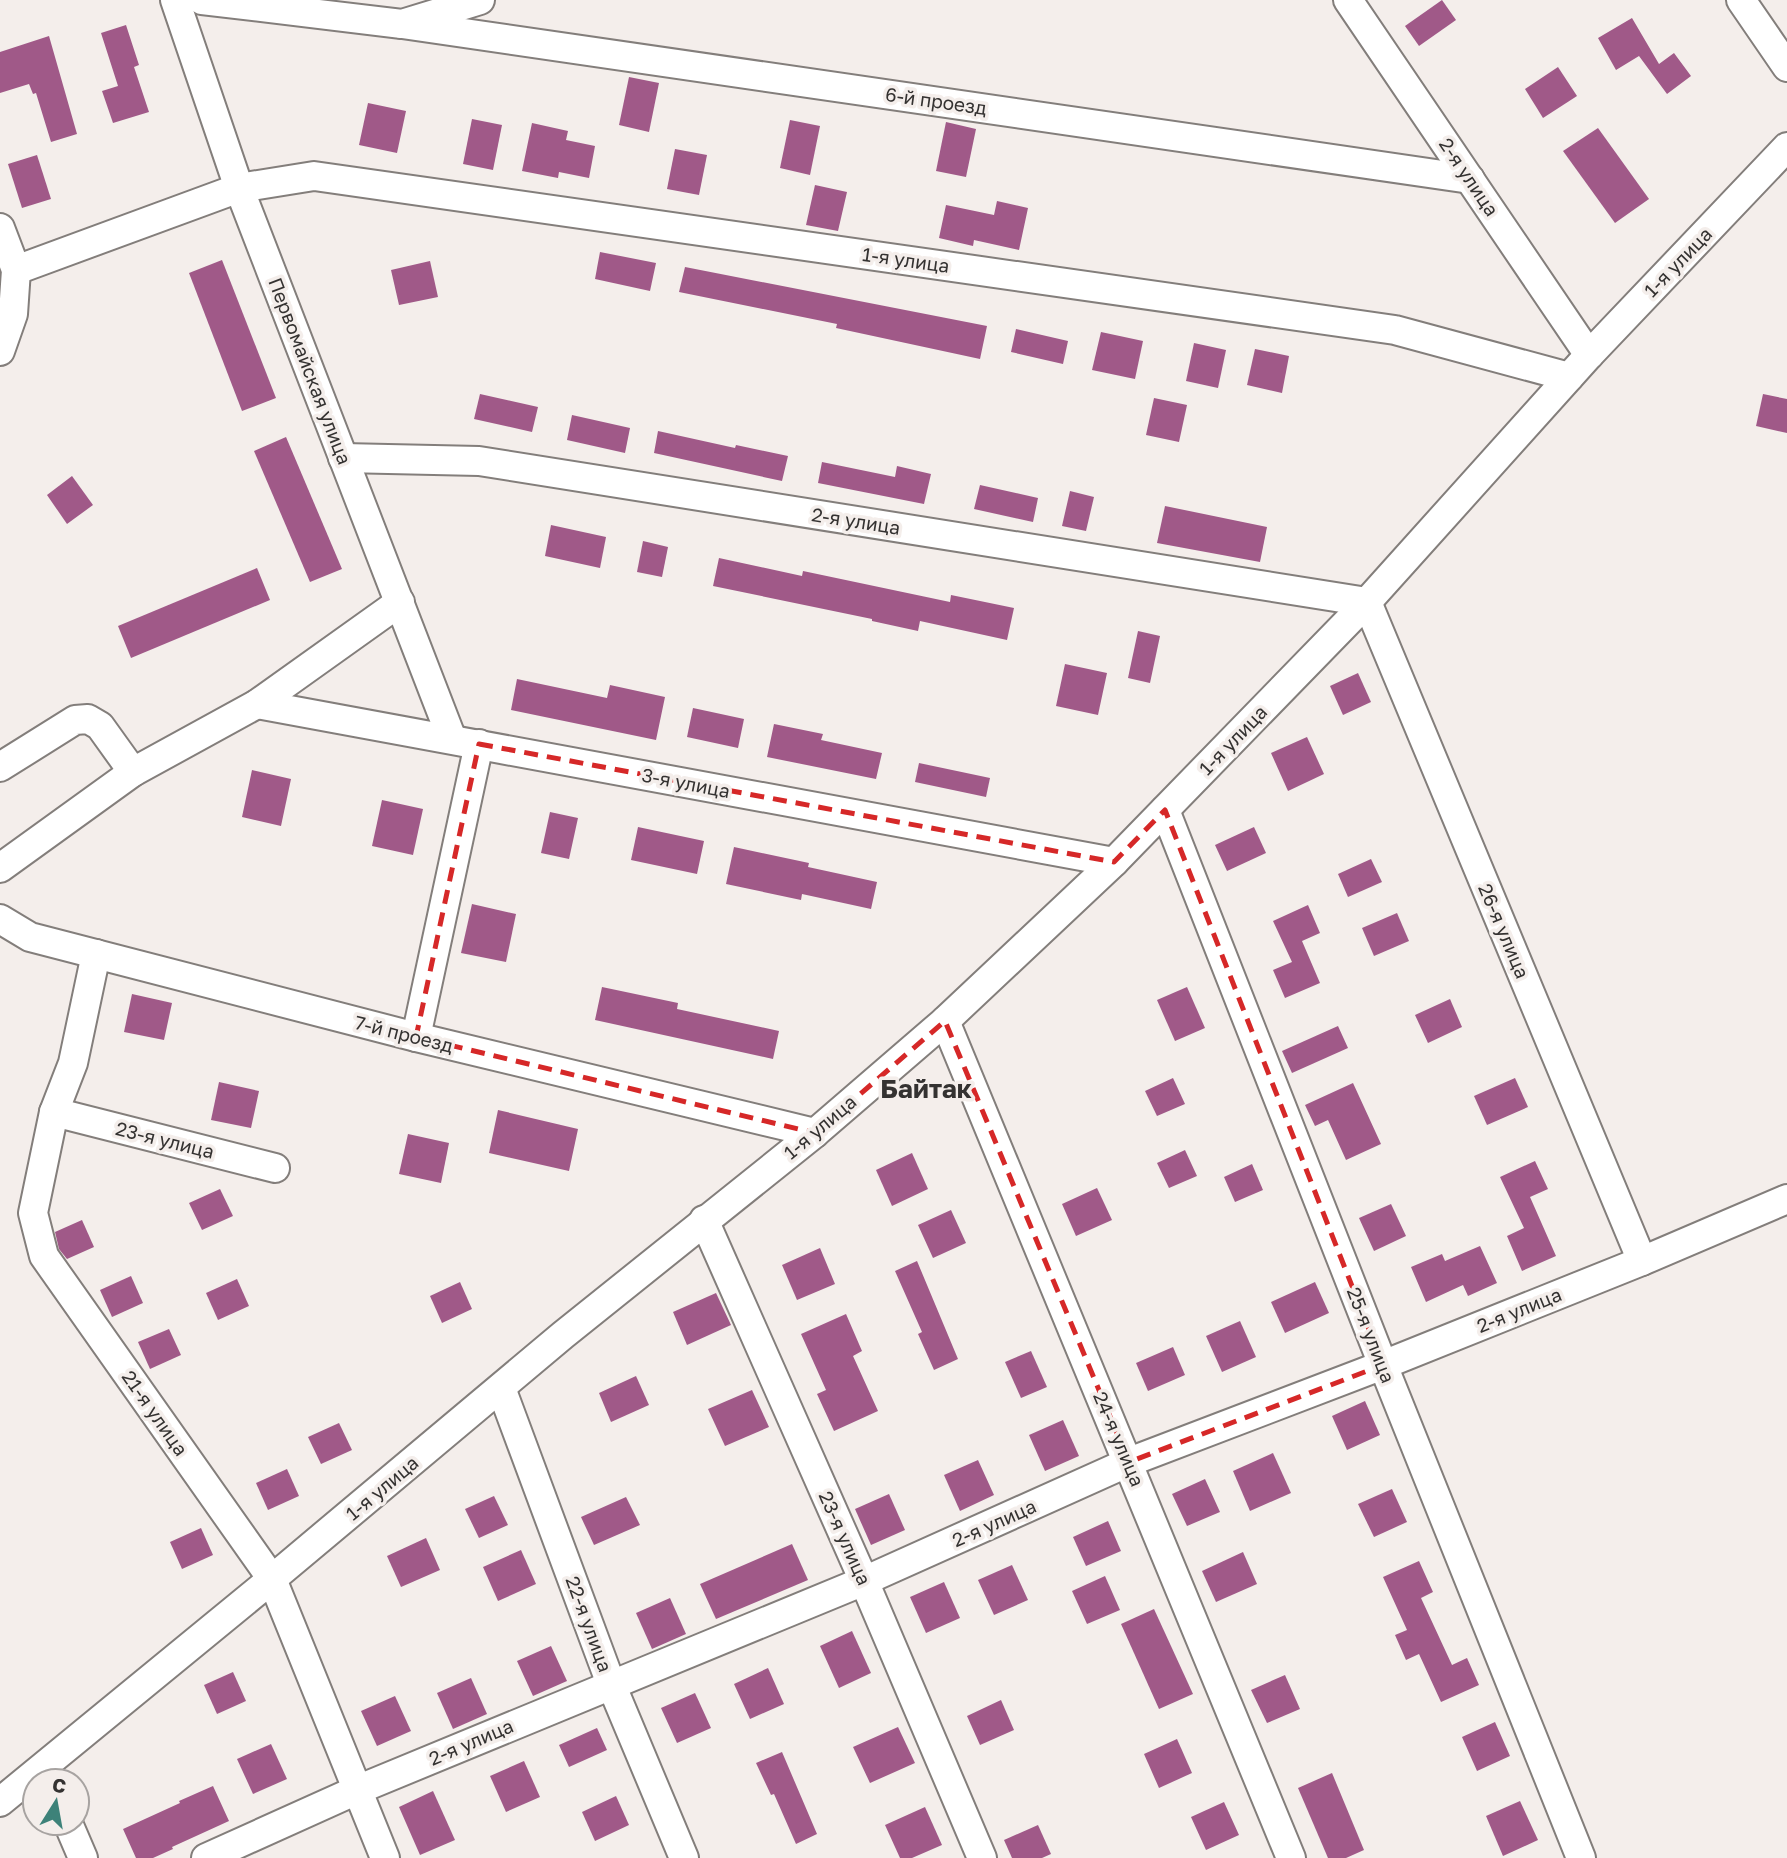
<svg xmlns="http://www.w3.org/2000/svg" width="1787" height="1858" font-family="'Golos Text',sans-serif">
<rect width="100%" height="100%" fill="#f4eeeb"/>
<!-- building -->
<g fill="#a05988">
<polygon points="1442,0 1456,20 1419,46 1405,26"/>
<polygon points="1632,18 1659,64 1674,53 1691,76 1667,94 1639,56 1616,70 1598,38"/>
<polygon points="126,25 139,65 134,67 149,112 113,123 102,91 118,86 101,33"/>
<polygon points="49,36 77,134 51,142 36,93 33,94 29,84 0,93 0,52"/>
<polygon points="1558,67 1577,96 1543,118 1525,89"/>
<polygon points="629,77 659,83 649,132 619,125"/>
<polygon points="368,103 406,111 397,153 359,145"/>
<polygon points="472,119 502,125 493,170 463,164"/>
<polygon points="790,120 820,126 810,175 780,168"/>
<polygon points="946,122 976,129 966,177 936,171"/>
<polygon points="532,123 568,131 566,140 595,146 589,178 559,172 558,178 522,171"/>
<polygon points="1598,128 1649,199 1615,223 1563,151"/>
<polygon points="675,149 707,155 699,195 667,189"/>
<polygon points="37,155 51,199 22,208 8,164"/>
<polygon points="815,185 847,192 838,231 806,225"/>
<polygon points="997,201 1028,208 1019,250 974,240 973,246 939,238 946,205 994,215"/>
<polygon points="600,252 656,263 650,291 595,279"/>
<polygon points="222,260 276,398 242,411 189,273"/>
<polygon points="430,261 438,297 399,305 391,270"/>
<polygon points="685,267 987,326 980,359 836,328 837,324 679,292"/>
<polygon points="1016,329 1068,341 1063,364 1011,352"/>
<polygon points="1101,332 1143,341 1135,379 1092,370"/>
<polygon points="1194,343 1226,350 1218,388 1186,381"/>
<polygon points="1255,349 1289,356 1282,393 1247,385"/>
<polygon points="480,394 538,407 532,432 474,419"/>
<polygon points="1763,394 1787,399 1787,433 1756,426"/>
<polygon points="1154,398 1187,405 1179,442 1146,435"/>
<polygon points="572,415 630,428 625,453 567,440"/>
<polygon points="658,431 735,448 736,445 788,456 782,481 654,453"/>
<polygon points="286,437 342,569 310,582 254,451"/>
<polygon points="822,462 895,477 897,466 931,474 924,504 818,483"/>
<polygon points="72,476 93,505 67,524 47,495"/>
<polygon points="980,485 1038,498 1033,522 974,509"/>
<polygon points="1070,491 1094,497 1086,531 1062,526"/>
<polygon points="1165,506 1267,527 1260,562 1157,543"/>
<polygon points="551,525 606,537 600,568 545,556"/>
<polygon points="643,541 668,547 662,577 637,572"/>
<polygon points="719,558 802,576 803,571 950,602 951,595 1014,608 1007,640 920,621 918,631 872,621 872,619 713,586"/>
<polygon points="257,568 270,600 131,658 118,626"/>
<polygon points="1138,631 1160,636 1150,683 1128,678"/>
<polygon points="1065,664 1107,673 1098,715 1056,706"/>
<polygon points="1358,673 1371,702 1343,715 1330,686"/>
<polygon points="517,679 607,698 610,685 665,697 656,740 511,710"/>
<polygon points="693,708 744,719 738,748 687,737"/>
<polygon points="774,724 823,734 821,740 882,753 876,779 767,757"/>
<polygon points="1307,737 1324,774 1288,791 1271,753"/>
<polygon points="919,763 990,778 986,797 915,782"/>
<polygon points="252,770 291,779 281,826 242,817"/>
<polygon points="382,800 423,809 413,855 372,846"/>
<polygon points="550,812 578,818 569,859 541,853"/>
<polygon points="638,827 704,841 697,874 631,860"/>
<polygon points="1254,827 1266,853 1227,871 1215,845"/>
<polygon points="734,847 809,863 808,867 877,882 871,909 802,894 801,900 726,884"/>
<polygon points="1371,859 1382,882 1348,897 1338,874"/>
<polygon points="472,904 516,914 506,962 461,953"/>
<polygon points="1308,905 1320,933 1302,941 1320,983 1285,998 1273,970 1292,962 1273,921"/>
<polygon points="1397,913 1409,941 1374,956 1362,928"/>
<polygon points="602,987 678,1003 677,1009 779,1031 773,1059 595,1020"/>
<polygon points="1187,987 1205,1028 1175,1041 1157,1000"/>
<polygon points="132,994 172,1003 164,1040 124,1032"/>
<polygon points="1450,999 1462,1027 1428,1043 1415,1015"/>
<polygon points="1338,1026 1348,1048 1292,1073 1282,1051"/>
<polygon points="1173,1078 1185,1104 1157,1116 1145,1091"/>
<polygon points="1515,1078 1528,1107 1487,1125 1474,1096"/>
<polygon points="219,1082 259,1091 251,1128 211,1120"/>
<polygon points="1353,1083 1381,1144 1346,1160 1328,1120 1315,1126 1305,1105"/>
<polygon points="498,1110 578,1129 569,1171 489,1153"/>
<polygon points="408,1134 449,1143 441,1183 399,1174"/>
<polygon points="1185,1150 1197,1176 1169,1188 1157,1163"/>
<polygon points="912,1153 928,1189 892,1206 876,1170"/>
<polygon points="1535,1161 1548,1189 1530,1197 1556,1256 1522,1271 1507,1236 1524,1228 1500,1177"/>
<polygon points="1252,1164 1263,1190 1235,1202 1224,1177"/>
<polygon points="1097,1188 1112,1220 1076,1236 1062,1204"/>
<polygon points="220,1189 233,1216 202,1230 189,1203"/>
<polygon points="1391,1204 1406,1236 1374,1251 1359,1218"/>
<polygon points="951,1210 966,1243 933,1258 918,1225"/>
<polygon points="82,1220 94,1247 67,1259 59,1249 55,1232"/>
<polygon points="1480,1246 1497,1283 1468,1296 1463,1285 1426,1302 1411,1267 1442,1254 1445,1261"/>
<polygon points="820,1248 835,1284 797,1300 782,1265"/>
<polygon points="917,1261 958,1359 934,1370 918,1334 922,1332 895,1271"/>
<polygon points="131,1276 143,1303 112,1317 100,1290"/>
<polygon points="237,1279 249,1306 218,1320 206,1293"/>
<polygon points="460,1282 472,1309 442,1323 430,1296"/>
<polygon points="1315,1282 1329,1313 1285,1333 1271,1302"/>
<polygon points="716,1293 731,1325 687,1345 673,1312"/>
<polygon points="846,1314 862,1351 853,1356 878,1411 834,1431 817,1394 826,1390 801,1334"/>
<polygon points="1240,1321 1256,1357 1222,1372 1206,1336"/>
<polygon points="169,1329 181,1355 150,1369 138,1342"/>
<polygon points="1173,1347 1185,1375 1148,1391 1136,1363"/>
<polygon points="1031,1351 1047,1387 1021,1398 1005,1362"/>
<polygon points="636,1376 649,1405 611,1422 599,1393"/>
<polygon points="752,1390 769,1427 725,1446 708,1409"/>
<polygon points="1365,1401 1380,1435 1347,1450 1332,1416"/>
<polygon points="1063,1420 1079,1456 1045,1471 1029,1435"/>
<polygon points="339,1423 352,1450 321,1464 308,1437"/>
<polygon points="1273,1453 1291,1493 1250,1511 1233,1471"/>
<polygon points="978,1460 994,1495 960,1511 944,1475"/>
<polygon points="287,1469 299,1496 268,1510 256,1483"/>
<polygon points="1205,1479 1220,1512 1187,1526 1172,1494"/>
<polygon points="1392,1489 1407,1522 1374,1537 1358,1504"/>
<polygon points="889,1494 905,1530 871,1545 855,1509"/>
<polygon points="494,1496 508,1525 479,1538 465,1509"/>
<polygon points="626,1497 640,1525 594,1545 581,1517"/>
<polygon points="1108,1521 1121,1551 1086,1566 1073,1537"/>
<polygon points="201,1528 213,1555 182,1569 170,1542"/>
<polygon points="426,1538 440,1570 401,1587 387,1556"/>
<polygon points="792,1544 808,1580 716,1619 700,1584"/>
<polygon points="521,1550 536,1584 498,1601 483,1567"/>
<polygon points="1243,1552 1257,1584 1216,1602 1202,1571"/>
<polygon points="1419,1561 1433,1592 1421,1598 1452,1665 1467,1658 1479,1685 1441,1702 1419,1654 1406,1660 1395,1635 1407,1630 1383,1577"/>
<polygon points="1012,1565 1028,1600 994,1615 978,1580"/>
<polygon points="1105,1576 1120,1610 1087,1624 1072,1591"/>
<polygon points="944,1582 960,1618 926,1633 910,1597"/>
<polygon points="670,1598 686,1634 652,1649 636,1613"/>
<polygon points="1154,1609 1193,1694 1159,1709 1121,1624"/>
<polygon points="852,1631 871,1673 839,1688 820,1646"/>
<polygon points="551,1646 567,1681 533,1696 517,1661"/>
<polygon points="768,1668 784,1704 750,1719 734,1684"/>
<polygon points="233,1672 246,1701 217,1714 204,1685"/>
<polygon points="1285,1675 1300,1709 1267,1723 1251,1690"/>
<polygon points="471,1678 487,1714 453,1729 437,1693"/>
<polygon points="695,1693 711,1728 677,1743 661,1708"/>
<polygon points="395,1696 411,1731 377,1746 361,1711"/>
<polygon points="1001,1700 1014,1730 980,1745 967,1716"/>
<polygon points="1495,1722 1510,1756 1477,1771 1462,1737"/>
<polygon points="898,1727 915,1763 870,1783 853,1747"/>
<polygon points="597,1728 607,1750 569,1767 559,1745"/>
<polygon points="1177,1739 1192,1773 1159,1788 1144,1754"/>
<polygon points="271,1744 287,1779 253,1794 237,1759"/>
<polygon points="782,1752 817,1834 796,1844 774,1794 771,1795 756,1763"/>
<polygon points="524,1761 540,1797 506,1812 490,1776"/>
<polygon points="1332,1773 1364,1850 1346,1858 1328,1858 1298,1788"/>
<polygon points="213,1786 229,1821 172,1847 173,1849 153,1858 136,1858 123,1829 180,1803 179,1801"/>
<polygon points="433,1791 455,1840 420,1855 399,1807"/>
<polygon points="616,1796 629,1825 595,1841 582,1812"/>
<polygon points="1520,1801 1538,1840 1503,1856 1486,1816"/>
<polygon points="1224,1802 1239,1835 1206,1850 1191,1817"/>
<polygon points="925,1807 942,1845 912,1858 900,1858 885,1825"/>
<polygon points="1038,1825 1051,1854 1042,1858 1012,1858 1004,1840"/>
</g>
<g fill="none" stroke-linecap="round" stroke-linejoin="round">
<!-- minor casing -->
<g stroke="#837e7b" stroke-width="32">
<g id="minor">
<polyline points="175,0 239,188 452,739"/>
<polyline points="202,0 402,24 480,0"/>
<polyline points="1348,0 1589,355"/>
<polyline points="1741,0 1787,67"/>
<polyline points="402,24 1470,179"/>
<polyline points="0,228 16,270 13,314 0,351"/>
<polyline points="16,270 239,188 314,176 1395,330 1569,377"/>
<polyline points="343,458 479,461 1367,602 1642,1261"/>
<polyline points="257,704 1114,862"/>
<polyline points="0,767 75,720 88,719 100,726 133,772"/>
<polyline points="1165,810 1383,1365 1581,1858"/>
<polyline points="0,868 133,772 257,704 400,602"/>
<polyline points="0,919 30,937 416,1037 815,1133"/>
<polyline points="96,954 73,1063 54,1112 33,1213 44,1256 272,1579 385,1858"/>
<polyline points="945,1021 1291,1858"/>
<polyline points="416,1037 479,744"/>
<polyline points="54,1112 275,1168"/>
<polyline points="704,1220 864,1581 982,1858"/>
<polyline points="501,1388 611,1684 684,1858"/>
<polyline points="0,1802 272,1579 563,1335 815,1133 945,1021 1114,862 1367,602 1589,355 1787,147"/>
<polyline points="68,1823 83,1858"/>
<polyline points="206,1858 357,1790 864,1581 1129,1462 1383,1365 1642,1261 1787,1199"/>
</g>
</g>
<!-- minor -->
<use href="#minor" stroke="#fff" stroke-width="28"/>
</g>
<!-- marked area -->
<path fill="none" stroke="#d62828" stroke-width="5" stroke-dasharray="14 9" stroke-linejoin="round" d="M479,744L1114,862L1165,810L1383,1365L1129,1462L945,1021L815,1133L416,1037Z"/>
<g text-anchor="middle" stroke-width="7" stroke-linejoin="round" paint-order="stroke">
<!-- street labels -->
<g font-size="19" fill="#343231" stroke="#f4eeeb">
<text transform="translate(936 101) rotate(8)" y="7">6-й проезд</text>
<text transform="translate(1469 177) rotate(56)" y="7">2-я улица</text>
<text transform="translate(906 260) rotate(8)" y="7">1-я улица</text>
<text transform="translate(1678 262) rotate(-46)" y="7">1-я улица</text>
<text transform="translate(310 371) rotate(69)" y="7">Первомайская улица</text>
<text transform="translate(856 521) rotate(9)" y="7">2-я улица</text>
<text transform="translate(1233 740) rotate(-46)" y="7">1-я улица</text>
<text transform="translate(686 783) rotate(11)" y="7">3-я улица</text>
<text transform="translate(1504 931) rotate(67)" y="7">26-я улица</text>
<text transform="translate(404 1034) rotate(14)" y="7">7-й проезд</text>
<text transform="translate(820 1127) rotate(-40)" y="7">1-я улица</text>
<text transform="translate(165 1140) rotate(14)" y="7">23-я улица</text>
<text transform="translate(1519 1310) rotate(-22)" y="7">2-я улица</text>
<text transform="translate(1371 1335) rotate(69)" y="7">25-я улица</text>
<text transform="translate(155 1413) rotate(55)" y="7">21-я улица</text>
<text transform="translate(1119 1439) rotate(67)" y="7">24-я улица</text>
<text transform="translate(382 1488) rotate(-40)" y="7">1-я улица</text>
<text transform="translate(994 1523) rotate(-24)" y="7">2-я улица</text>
<text transform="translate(845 1538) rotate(66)" y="7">23-я улица</text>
<text transform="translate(589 1624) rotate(70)" y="7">22-я улица</text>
<text transform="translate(471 1742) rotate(-23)" y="7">2-я улица</text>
</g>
<!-- district labels -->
<g font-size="26" font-weight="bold" fill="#343231" stroke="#f4eeeb">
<text x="926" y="1098">Байтак</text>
</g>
</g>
<!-- north arrow -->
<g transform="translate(56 1802) rotate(11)"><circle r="33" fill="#f4eeeb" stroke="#a7a3a1" stroke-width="2"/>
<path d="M0-5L12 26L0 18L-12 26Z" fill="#3d8279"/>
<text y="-10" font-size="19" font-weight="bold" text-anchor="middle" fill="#343231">С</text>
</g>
</svg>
